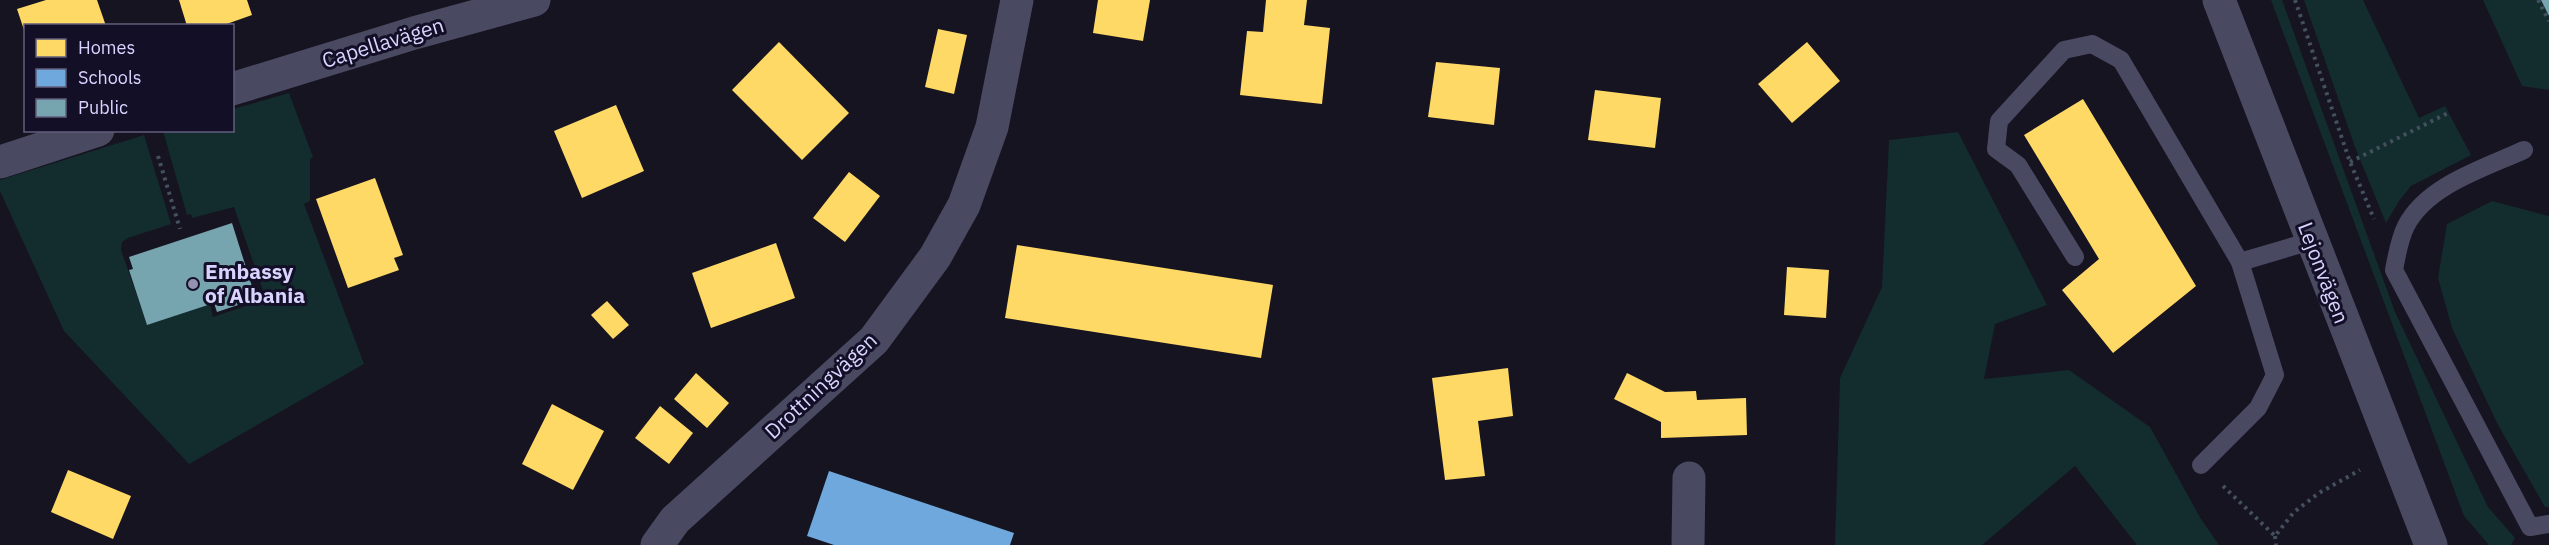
<svg xmlns="http://www.w3.org/2000/svg" width="2549" height="545" font-family="'IBM Plex Sans',sans-serif">
<rect width="100%" height="100%" fill="#161421"/>
<!-- green -->
<g fill="#132c2d">
<polygon points="2271,0 2282,0 2395,312 2488,507 2515,538 2511,545 2489,545 2464,516"/>
<polygon points="2304,0 2363,0 2419,118 2445,106 2471,155 2411,186 2399,201 2386,223 2355,147"/>
<polygon points="2483,0 2541,0 2549,16 2549,90 2522,86"/>
<polygon points="289,93 313,157 310,159 310,201 304,204 364,364 189,464 64,331 0,191 0,180 144,135 171,224 128,238 122,242 121,250 147,324 210,304 213,317 266,299 234,207 192,218 191,214 187,215 163,131 232,130 233,109"/>
<polygon points="1958,132 2047,305 1995,324 1984,379 2069,370 2150,427 2201,519 2219,545 2137,545 2075,466 1982,545 1835,545 1840,378 1882,287 1889,140"/>
<polygon points="2492,201 2549,216 2549,507 2545,507 2498,425 2452,328 2438,278 2447,224"/>
</g>
<!-- homes -->
<g fill="#ffd966">
<polygon points="46,0 97,0 106,26 26,26 25,33 17,9"/>
<polygon points="179,0 247,0 252,15 221,26 187,26"/>
<polygon points="1098,0 1150,0 1143,41 1093,33"/>
<polygon points="1266,0 1307,0 1304,25 1330,28 1322,104 1240,95 1247,31 1263,32"/>
<polygon points="938,29 967,35 954,94 925,87"/>
<polygon points="779,42 849,113 802,160 732,90"/>
<polygon points="1807,42 1840,81 1792,123 1758,84"/>
<polygon points="1436,62 1500,68 1494,125 1428,117"/>
<polygon points="1595,90 1661,98 1655,148 1588,140"/>
<polygon points="2083,99 2196,286 2113,353 2062,290 2099,259 2024,135"/>
<polygon points="616,105 644,171 582,198 554,131"/>
<polygon points="849,172 880,196 845,242 813,218"/>
<polygon points="375,178 403,255 394,258 399,270 348,288 316,199"/>
<polygon points="776,243 795,298 711,328 692,273"/>
<polygon points="1017,245 1273,285 1261,358 1005,318"/>
<polygon points="1787,267 1829,270 1826,318 1784,315"/>
<polygon points="607,301 629,325 613,339 591,315"/>
<polygon points="1508,368 1513,416 1478,421 1485,476 1445,480 1432,378"/>
<polygon points="696,373 729,403 707,428 674,399"/>
<polygon points="1627,373 1665,392 1696,391 1697,400 1746,398 1747,435 1661,438 1661,422 1614,399"/>
<polygon points="552,404 604,431 573,490 522,464"/>
<polygon points="660,406 693,433 669,464 635,438"/>
<polygon points="68,470 131,496 113,539 51,512"/>
</g>
<!-- schools -->
<polygon fill="#6fa8dc" points="829,471 1014,533 1010,545 834,545 807,536"/>
<!-- public -->
<g fill="#76a5af">
<polygon points="2541,0 2549,0 2549,16"/>
<polygon points="232,223 256,299 217,312 214,303 147,325 129,270 133,269 129,257"/>
</g>
<g fill="none" stroke-linecap="round" stroke-linejoin="round">
<!-- path -->
<g stroke="#44505f" stroke-width="4" stroke-dasharray="3 4.5" stroke-linecap="butt">
<polyline points="2295,0 2350,162 2374,219"/>
<polyline points="2538,0 2549,21"/>
<polyline points="158,156 180,229"/>
<polyline points="2350,162 2448,113"/>
<polyline points="2223,486 2275,536 2294,512 2319,493 2360,470"/>
<polyline points="2275,536 2276,545"/>
</g>
<!-- service -->
<g stroke="#4a4962" stroke-width="18">
<path d="M2524,150C2485,168 2427,185 2406,226C2399,240 2397,255 2394,270L2530,527L2549,524"/>
<polyline points="2075,257 2018,165 1996,149 1999,121 2064,50 2092,44 2121,60 2240,262 2311,241"/>
<polyline points="2201,465 2258,408 2275,375 2240,262"/>
</g>
<!-- minor -->
<g stroke="#4a4962" stroke-width="33">
<polyline points="232,89 414,33 534,0"/>
<polyline points="0,162 98,130"/>
<polyline points="657,545 675,520 874,340 935,257 964,205 992,127 1017,0"/>
<polyline points="1688,545 1689,478"/>
</g>
<!-- tertiary -->
<polyline stroke="#4a4962" stroke-width="33" points="2219,0 2431,545"/>
</g>
<!-- markers -->
<circle fill="#9591b1" stroke="#130f26" stroke-width="2" cx="193" cy="284" r="6"/>
<g text-anchor="middle" stroke-width="6" stroke-linejoin="round" paint-order="stroke">
<!-- street labels -->
<g font-size="21" fill="#d9d4ff" stroke="#130f26">
<text transform="translate(383 43) rotate(-17)" y="7">Capellavägen</text>
<text transform="translate(2323 273) rotate(69)" y="7">Lejonvägen</text>
<text transform="translate(821 386) rotate(-43)" y="7">Drottningvägen</text>
</g>
<!-- poi labels -->
<g font-size="21" font-weight="bold" fill="#d9d4ff" stroke="#130f26" text-anchor="start">
<text x="205" y="279">Embassy<tspan x="205" dy="24">of Albania</tspan></text>
</g>
</g>
<!-- legend -->
<rect x="24" y="24" width="210" height="108" fill="#130f26" stroke="#625e7d" stroke-width="1.5"/>
<rect x="36" y="39" width="30" height="18" fill="#ffd966" stroke="#625e7d" stroke-width="1.5"/>
<text x="78" y="54" font-size="18" fill="#d9d4ff">Homes</text>
<rect x="36" y="69" width="30" height="18" fill="#6fa8dc" stroke="#625e7d" stroke-width="1.5"/>
<text x="78" y="84" font-size="18" fill="#d9d4ff">Schools</text>
<rect x="36" y="99" width="30" height="18" fill="#76a5af" stroke="#625e7d" stroke-width="1.5"/>
<text x="78" y="114" font-size="18" fill="#d9d4ff">Public</text>
</svg>
